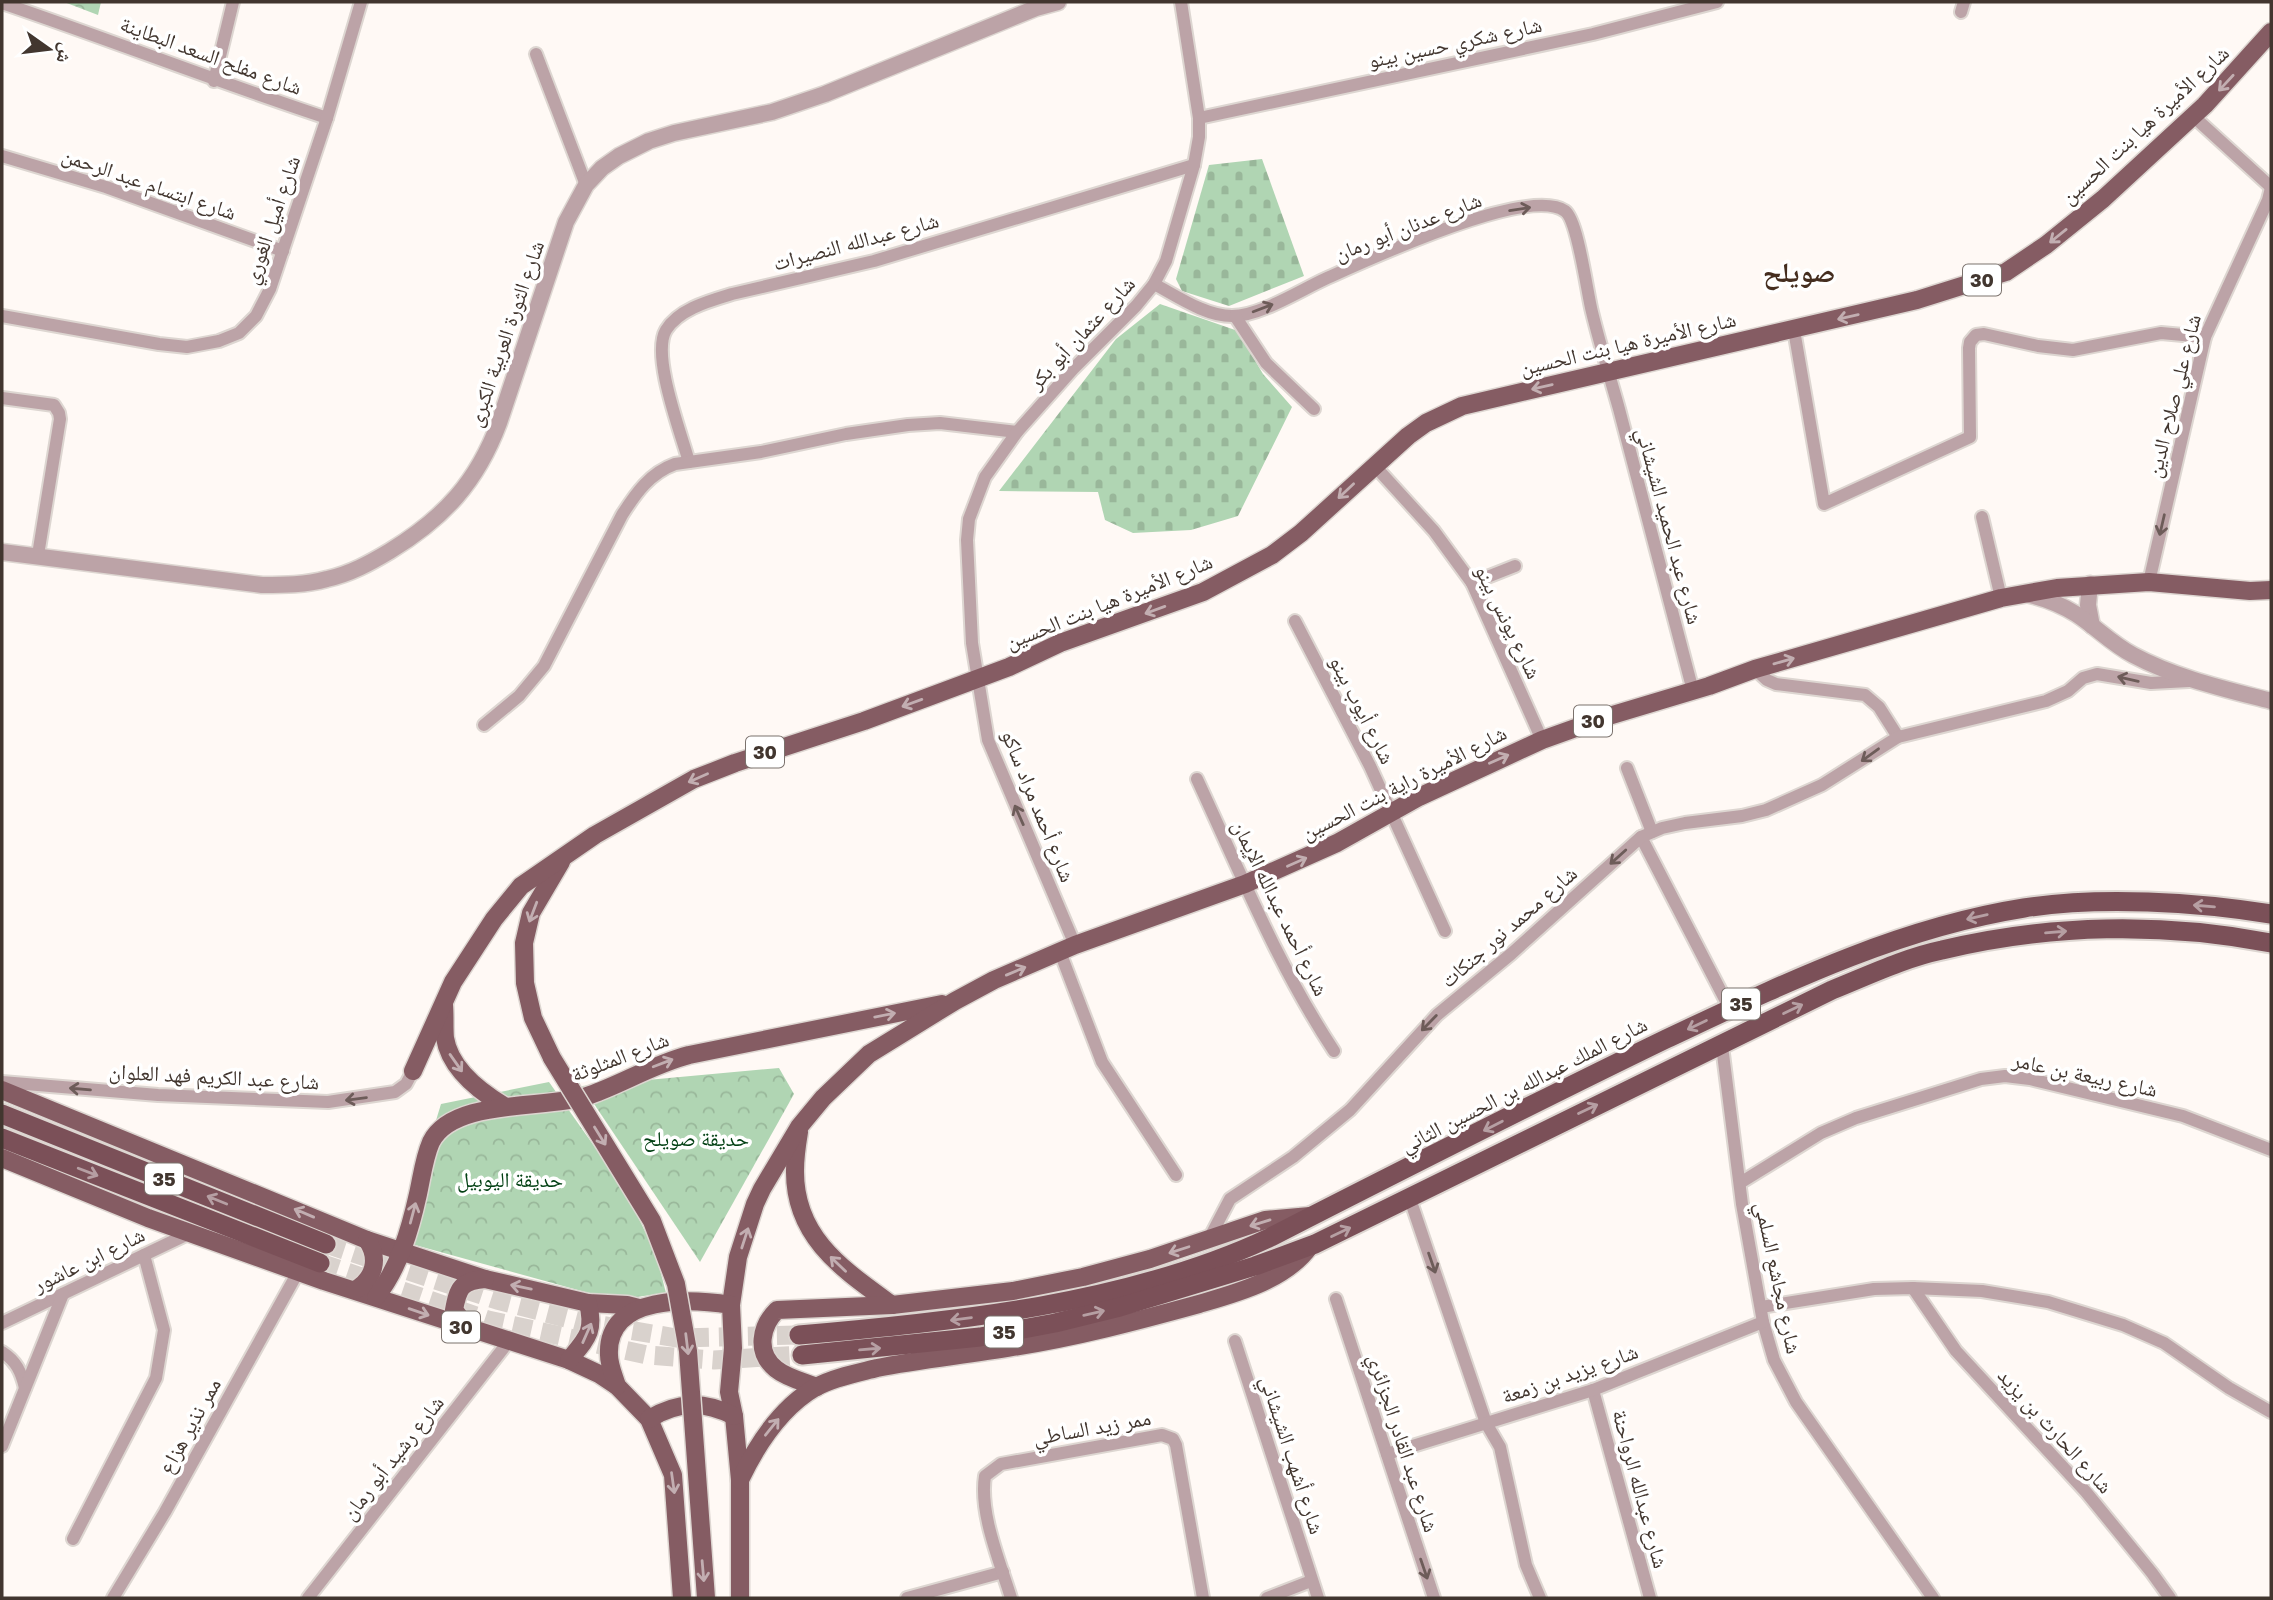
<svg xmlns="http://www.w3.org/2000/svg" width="2273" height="1600" font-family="'Golos Text','Noto Naskh Arabic',sans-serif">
<defs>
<pattern id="cemetery-stones" width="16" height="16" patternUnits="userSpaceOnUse" patternTransform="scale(1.75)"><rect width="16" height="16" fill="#b0d5b3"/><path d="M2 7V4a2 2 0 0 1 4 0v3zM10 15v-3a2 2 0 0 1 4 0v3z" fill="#99b79a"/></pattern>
<pattern id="park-crowns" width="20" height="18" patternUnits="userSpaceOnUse" patternTransform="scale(1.75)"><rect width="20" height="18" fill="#b0d5b3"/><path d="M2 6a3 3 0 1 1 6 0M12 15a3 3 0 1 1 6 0" fill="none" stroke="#99b79a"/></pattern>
</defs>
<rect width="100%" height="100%" fill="#fff9f5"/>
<!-- cemetery -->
<g fill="url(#cemetery-stones)">
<polygon points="1262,159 1304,276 1229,306 1182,291 1176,279 1209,165"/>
<polygon points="1160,304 1238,331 1263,374 1292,407 1238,516 1191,530 1133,533 1105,520 1098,492 999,491 1116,339"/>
</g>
<!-- park -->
<g fill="url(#park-crowns)">
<polygon points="64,2 101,2 98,15"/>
<polygon points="779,1068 794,1094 700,1262 582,1086"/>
<polygon points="549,1082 625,1190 656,1254 666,1293 614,1300 415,1245 402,1232 441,1104"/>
</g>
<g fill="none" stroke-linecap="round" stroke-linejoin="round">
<!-- trunk-tunnel -->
<g stroke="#d9d2cd" stroke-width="19" stroke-dasharray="19 10" stroke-linecap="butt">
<polyline points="326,1244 497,1300 577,1321 676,1338 799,1335"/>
<polyline points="320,1263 488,1320 647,1355 714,1360 802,1355"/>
</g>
<!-- minor casing -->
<g stroke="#ddd6d1" stroke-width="16">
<g id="minor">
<path d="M2,3C111,40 218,82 327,118"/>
<polyline points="1961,12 1964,2"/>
<polyline points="536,54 586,185"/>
<polyline points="214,81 233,2"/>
<polyline points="2193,116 2271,187"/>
<polyline points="1199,118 1593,34 1717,2"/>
<polyline points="2,156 106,187 283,251"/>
<path d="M1154,284C1177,296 1205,316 1232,316C1260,316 1299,291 1325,279C1365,261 1528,185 1565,211C1578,220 1587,293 1592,312C1600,345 1610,377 1619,409C1643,503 1668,597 1693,691"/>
<polyline points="2,316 159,344 187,347 219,341 239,333 256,316 270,289 327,118 361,2"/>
<polyline points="1235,316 1266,363 1314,409"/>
<polyline points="1794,330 1824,504 1970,437 1969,348 1970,342 1976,335 1984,334 2038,346 2073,350 2161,333 2205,337"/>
<polyline points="2,398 54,405 59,413 60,419 38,555"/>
<path d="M689,462C681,433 651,355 666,330C679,309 709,301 732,294L874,261L1194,165"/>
<polyline points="1374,465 1434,531 1472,583 1542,740"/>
<polyline points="1982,517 2001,598"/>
<polyline points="2149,582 2205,337 2268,200 2271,188"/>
<polyline points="1472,583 1515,566"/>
<polyline points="1295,621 1370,766 1445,931"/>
<polyline points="1755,669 1767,680 1776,684 1865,695 1879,707 1898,737"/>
<path d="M484,725L519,696L544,666L622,515C636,493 650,473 675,464L761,452L846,434L908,425L940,423L1017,432"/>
<polyline points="1627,768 1652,832"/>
<path d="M1197,779C1240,872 1278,966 1334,1051"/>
<polyline points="1641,837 1730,1009"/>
<polyline points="1075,945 988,740 972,643 967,540 969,519 985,477 1017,432 1073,369 1136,306 1154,284 1166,261 1194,165 1199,137 1199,118 1181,2"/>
<polyline points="1060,952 1102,1062 1176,1175"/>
<polyline points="1722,1046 1742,1204 1763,1322 1774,1360 1796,1402 1933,1598"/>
<polyline points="2,1082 158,1095 328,1102 395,1092 406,1084 413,1071"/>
<polyline points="1740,1183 1821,1133 1856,1118 1981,1079 2005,1076 2030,1079 2183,1116 2271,1150"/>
<polyline points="1410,1199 1486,1423 1500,1447 1526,1565 1540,1598"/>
<polyline points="1209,1239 1230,1199 1293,1157 1350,1110 1437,1015 1511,954 1641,837 1662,828 1685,823 1742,816 1766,810 1822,785 1898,737 2046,701 2068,691 2083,678 2097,674 2151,683 2189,681"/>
<polyline points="1913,1288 1956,1351 2086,1492 2152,1573 2170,1598"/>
<polyline points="1336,1299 1434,1598"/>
<polyline points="1761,1307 1874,1289 1913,1288 1982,1291 2048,1302 2123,1325 2164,1343 2229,1388 2271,1412"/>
<polyline points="2,1323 192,1232"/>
<polyline points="1235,1341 1318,1598"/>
<path d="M2,1352C16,1361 21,1371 25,1388"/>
<polyline points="1593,1390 1650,1598"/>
<polyline points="2,1446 63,1294"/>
<polyline points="1387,1454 1593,1390 1763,1322"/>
<polyline points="73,1539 156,1378 164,1330 144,1255"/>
<polyline points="113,1598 165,1512 298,1272"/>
<polyline points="308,1598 509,1341"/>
<polyline points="907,1598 1003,1572"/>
<path d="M1011,1598C1000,1562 979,1513 985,1476L1001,1464L1162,1435L1173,1439L1176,1445L1203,1598"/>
<polyline points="1267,1598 1311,1581"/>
</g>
</g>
<!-- tertiary casing -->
<g stroke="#ddd6d1" stroke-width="19">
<g id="tertiary">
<path d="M2,552L262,585C284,585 305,585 327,579C350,574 370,563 390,551C444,518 477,482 499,423L566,222L586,185L602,168L619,156L649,141L674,133L772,112L825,94L1036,8L1058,2"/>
<polyline points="2090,584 2088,605 2092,626"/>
<path d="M2026,594C2044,598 2060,604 2076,614C2096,627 2112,644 2133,655C2176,678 2225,689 2271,701"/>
</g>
</g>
<!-- primary casing -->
<g stroke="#ddd6d1" stroke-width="21">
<g id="primary">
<path d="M444,1005C445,1016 444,1028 445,1038C450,1069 479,1091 504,1106"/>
<polyline points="552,1058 533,1018 525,983 524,943 531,913 561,862"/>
<polyline points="413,1071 453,982 494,919 521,886 595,835 694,779 735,763 864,721 1009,667 1060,643 1203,592 1272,555 1301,533 1408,436 1426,423 1462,406 1917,300 2006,272 2046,245 2103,199 2205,105 2271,32"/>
<polyline points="2,1090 367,1240 485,1279 588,1303 627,1305 639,1308"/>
<path d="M799,1132C797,1144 795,1158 795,1170C794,1238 844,1270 892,1305"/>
<polyline points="2,1158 148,1218 324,1281 569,1360 599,1374 617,1386 649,1419 673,1475 682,1598"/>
<path d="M355,1290C374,1279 380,1259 367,1240"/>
<path d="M376,1297C399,1268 410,1230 418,1194C422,1176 424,1158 431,1142C453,1097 550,1110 590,1095C624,1083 654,1064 689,1055L942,1004"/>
<polyline points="731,1305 738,1257 755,1204 762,1189 799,1127 823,1098 869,1054 955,1001 994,980 1075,945 1245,884 1337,843 1419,797 1542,740 1609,716 1709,686 1755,669 2001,598 2057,588 2149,582 2250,591 2271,590"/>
<path d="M468,1328L454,1310C458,1288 461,1281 485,1279"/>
<path d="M569,1360C587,1338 595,1332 588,1303"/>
<path d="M617,1386C614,1376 609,1365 609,1355C606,1293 692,1299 731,1305L733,1348L729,1392L734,1416L740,1480V1598"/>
<path d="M817,1387C804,1382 787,1378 776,1369C755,1352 761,1326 777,1310L892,1305L1013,1291L1083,1277L1150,1259L1265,1220L1310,1216"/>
<path d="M649,1419C678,1401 704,1401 734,1416"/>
<path d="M740,1480C757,1444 780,1408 816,1387C835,1377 857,1373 877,1368C922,1359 968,1355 1013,1347C1077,1337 1137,1321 1199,1304C1237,1293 1286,1280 1310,1246"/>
</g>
</g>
<!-- trunk casing -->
<g stroke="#ddd6d1" stroke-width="23">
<g id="trunk">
<polyline points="2,1114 326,1244"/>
<polyline points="2,1138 320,1263"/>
<path d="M799,1335C953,1322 1129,1304 1271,1237C1402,1170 1534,1103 1666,1039C1781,985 1897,928 2024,908C2100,896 2196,902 2271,914"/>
<path d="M802,1355L980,1337L1055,1323L1120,1307L1255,1266L1315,1244L1832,990C1867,976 1904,958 1942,950C2050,924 2163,922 2271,943"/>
</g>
</g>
<!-- minor -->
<use href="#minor" stroke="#bca3a7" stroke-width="12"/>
<!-- tertiary -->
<use href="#tertiary" stroke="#bca3a7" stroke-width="16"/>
<!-- primary -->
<use href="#primary" stroke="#855c63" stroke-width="18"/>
<!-- trunk -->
<use href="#trunk" stroke="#7b5058" stroke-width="19"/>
<!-- primary-bridge casing -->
<g stroke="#ddd6d1" stroke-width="21" stroke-linecap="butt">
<polyline id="primary-bridge" points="552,1058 652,1221 676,1284 688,1351 706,1598"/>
</g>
<!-- primary-bridge -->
<use href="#primary-bridge" stroke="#855c63" stroke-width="18"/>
</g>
<!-- one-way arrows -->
<defs><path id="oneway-shaft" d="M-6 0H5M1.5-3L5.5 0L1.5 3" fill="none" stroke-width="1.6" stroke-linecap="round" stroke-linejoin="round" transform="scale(1.75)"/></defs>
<g stroke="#c2aeb1">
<use href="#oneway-shaft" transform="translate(2226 83) rotate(133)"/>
<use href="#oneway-shaft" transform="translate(2058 236) rotate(141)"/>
<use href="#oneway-shaft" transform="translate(1848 317) rotate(167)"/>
<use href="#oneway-shaft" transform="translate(1542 387) rotate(167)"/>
<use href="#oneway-shaft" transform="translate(1346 491) rotate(137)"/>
<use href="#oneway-shaft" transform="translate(1155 610) rotate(160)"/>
<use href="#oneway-shaft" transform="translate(1784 661) rotate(-16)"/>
<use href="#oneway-shaft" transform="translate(912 703) rotate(160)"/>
<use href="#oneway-shaft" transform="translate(1499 759) rotate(-24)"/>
<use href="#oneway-shaft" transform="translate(698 778) rotate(156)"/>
<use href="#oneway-shaft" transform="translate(1297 862) rotate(-24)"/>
<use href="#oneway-shaft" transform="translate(533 912) rotate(111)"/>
<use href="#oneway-shaft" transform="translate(1016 971) rotate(-23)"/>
<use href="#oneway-shaft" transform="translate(885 1015) rotate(-11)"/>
<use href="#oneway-shaft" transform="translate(456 1063) rotate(55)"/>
<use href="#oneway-shaft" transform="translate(663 1063) rotate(-21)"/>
<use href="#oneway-shaft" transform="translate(600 1136) rotate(58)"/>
<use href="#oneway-shaft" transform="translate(304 1213) rotate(-157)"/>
<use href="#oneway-shaft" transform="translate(413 1213) rotate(-75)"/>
<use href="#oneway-shaft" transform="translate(1260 1223) rotate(163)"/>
<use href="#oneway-shaft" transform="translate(745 1238) rotate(-72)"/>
<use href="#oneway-shaft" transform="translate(1179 1250) rotate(162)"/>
<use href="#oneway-shaft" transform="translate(838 1264) rotate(-136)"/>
<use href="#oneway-shaft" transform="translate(521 1287) rotate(-168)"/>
<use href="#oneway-shaft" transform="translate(419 1312) rotate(19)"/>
<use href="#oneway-shaft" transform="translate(587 1333) rotate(-66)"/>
<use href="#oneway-shaft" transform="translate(687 1344) rotate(83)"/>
<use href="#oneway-shaft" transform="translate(772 1427) rotate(-51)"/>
<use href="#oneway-shaft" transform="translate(673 1483) rotate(82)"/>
<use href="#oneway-shaft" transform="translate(703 1571) rotate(85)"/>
</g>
<g stroke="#6d5c59">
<use href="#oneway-shaft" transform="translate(1520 209) rotate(-9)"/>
<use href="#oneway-shaft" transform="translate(1263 308) rotate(-21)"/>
<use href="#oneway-shaft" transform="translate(2162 525) rotate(103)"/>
<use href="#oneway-shaft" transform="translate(2128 679) rotate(-167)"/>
<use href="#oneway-shaft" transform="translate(1870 755) rotate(144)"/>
<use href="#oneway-shaft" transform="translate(1019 815) rotate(-114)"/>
<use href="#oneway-shaft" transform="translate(1618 857) rotate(138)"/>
<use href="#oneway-shaft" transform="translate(1429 1023) rotate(134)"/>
<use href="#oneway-shaft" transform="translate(80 1089) rotate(-175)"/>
<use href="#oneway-shaft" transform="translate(356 1099) rotate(173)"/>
<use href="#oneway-shaft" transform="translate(1432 1263) rotate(71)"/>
<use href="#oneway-shaft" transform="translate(1424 1569) rotate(71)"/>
</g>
<g stroke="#b69fa3">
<use href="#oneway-shaft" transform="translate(2204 906) rotate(-175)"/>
<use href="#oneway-shaft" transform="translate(1977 917) rotate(167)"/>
<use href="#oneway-shaft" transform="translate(2056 932) rotate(-5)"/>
<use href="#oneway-shaft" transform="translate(1793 1009) rotate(-26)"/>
<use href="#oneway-shaft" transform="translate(1697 1025) rotate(154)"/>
<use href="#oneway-shaft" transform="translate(1588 1109) rotate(-25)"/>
<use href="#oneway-shaft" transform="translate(1493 1126) rotate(153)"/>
<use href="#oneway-shaft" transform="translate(88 1172) rotate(21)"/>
<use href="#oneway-shaft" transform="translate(217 1200) rotate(-158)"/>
<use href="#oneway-shaft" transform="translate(1341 1232) rotate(-26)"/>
<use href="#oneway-shaft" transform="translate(1094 1313) rotate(-13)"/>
<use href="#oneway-shaft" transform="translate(961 1319) rotate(173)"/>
<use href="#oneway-shaft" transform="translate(870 1349) rotate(-5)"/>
</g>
<g text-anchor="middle" stroke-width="7" stroke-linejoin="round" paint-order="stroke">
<!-- shield labels -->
<g fill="#fff" stroke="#7b726d" stroke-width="2">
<rect x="1963" y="264.5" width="38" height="31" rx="5"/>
<rect x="1574" y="705.5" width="38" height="31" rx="5"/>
<rect x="746" y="736.5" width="38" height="31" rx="5"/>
<rect x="1722" y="988.5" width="38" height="31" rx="5"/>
<rect x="145" y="1163.5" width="38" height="31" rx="5"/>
<rect x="442" y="1311.5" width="38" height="31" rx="5"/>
<rect x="985" y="1316.5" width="38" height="31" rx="5"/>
</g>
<g font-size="19" font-weight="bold" fill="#42362f">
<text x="1982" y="287">30</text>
<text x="1593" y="728">30</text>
<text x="765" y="759">30</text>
<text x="1741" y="1011">35</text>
<text x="164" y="1186">35</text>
<text x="461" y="1334">30</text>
<text x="1004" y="1339">35</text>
</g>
<!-- street labels -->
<g font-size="21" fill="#42362f" stroke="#fff">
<text transform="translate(1455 43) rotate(-12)" y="7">شارع شكري حسين بينو</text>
<text transform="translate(211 56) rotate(20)" y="7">شارع مفلح السعد البطاينة</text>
<text transform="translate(2145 125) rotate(-43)" y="7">شارع الأميرة هيا بنت الحسين</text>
<text transform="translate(149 184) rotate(19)" y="7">شارع ابتسام عبد الرحمن</text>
<text transform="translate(272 220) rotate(-71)" y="7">شارع أميل الغوري</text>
<text transform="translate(1408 227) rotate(-21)" y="7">شارع عدنان أبو رمان</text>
<text transform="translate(856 242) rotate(-15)" y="7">شارع عبدالله النصيرات</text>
<text transform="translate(1082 333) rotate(-47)" y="7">شارع عثمان أبو بكر</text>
<text transform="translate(506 334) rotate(-71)" y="7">شارع الثورة العربية الكبرى</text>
<text transform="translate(1628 344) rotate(-13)" y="7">شارع الأميرة هيا بنت الحسين</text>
<text transform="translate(2174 396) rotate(-76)" y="7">شارع علي صلاح الدين</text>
<text transform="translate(1669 526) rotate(75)" y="7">شارع عبد الحميد الشيشاني</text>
<text transform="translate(1109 602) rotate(-22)" y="7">شارع الأميرة هيا بنت الحسين</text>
<text transform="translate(1508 622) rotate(64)" y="7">شارع يونس بينو</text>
<text transform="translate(1362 710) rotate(63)" y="7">شارع أيوب بينو</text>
<text transform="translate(1404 783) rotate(-27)" y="7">شارع الأميرة راية بنت الحسين</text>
<text transform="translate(1038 806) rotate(68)" y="7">شارع أحمد مراد ساكو</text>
<text transform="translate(1280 908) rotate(64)" y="7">شارع أحمد عبدالله الإيمان</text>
<text transform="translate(1509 927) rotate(-41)" y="7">شارع محمد نور جنكات</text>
<text transform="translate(620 1057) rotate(-21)" y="7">شارع المثلوثة</text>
<text transform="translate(2085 1075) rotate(12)" y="7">شارع ربيعة بن عامر</text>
<text transform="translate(214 1077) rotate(3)" y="7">شارع عبد الكريم فهد العلوان</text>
<text transform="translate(1524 1085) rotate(-27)" y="7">شارع الملك عبدالله بن الحسين الثاني</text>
<text transform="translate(89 1260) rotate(-26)" y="7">شارع ابن عاشور</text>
<text transform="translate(1778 1278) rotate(78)" y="7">شارع مجاشع السلمي</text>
<text transform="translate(1570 1374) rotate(-19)" y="7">شارع يزيد بن زمعة</text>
<text transform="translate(190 1426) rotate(-61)" y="7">ممر نذير هزاع</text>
<text transform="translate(1092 1428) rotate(-10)" y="7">ممر زيد الساطي</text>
<text transform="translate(2055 1431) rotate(48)" y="7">شارع الحارث بن يزيد</text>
<text transform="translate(1403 1443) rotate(72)" y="7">شارع عبد القادر الجزائري</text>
<text transform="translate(1292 1455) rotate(72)" y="7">شارع أشهب الشيشاني</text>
<text transform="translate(393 1458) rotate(-52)" y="7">شارع رشيد أبو رمان</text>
<text transform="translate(1640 1489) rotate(75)" y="7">شارع عبدالله الرواحنة</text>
</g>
<!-- park labels -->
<g font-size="21" fill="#034114" stroke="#fff">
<text x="696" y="1146">حديقة صويلح</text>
<text x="510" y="1187">حديقة اليوبيل</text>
</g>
<!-- district labels -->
<g font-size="28" font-weight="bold" fill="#452e20" stroke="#fff">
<text x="1799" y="282">صويلح</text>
</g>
</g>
<!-- border -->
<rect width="2273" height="1600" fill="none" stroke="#42362f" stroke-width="7"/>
<!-- north arrow -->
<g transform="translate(49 49) rotate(104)" stroke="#ffffff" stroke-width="5" paint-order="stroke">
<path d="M0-5L12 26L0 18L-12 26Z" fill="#42362f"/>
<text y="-10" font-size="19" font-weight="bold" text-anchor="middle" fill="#42362f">ش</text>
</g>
</svg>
